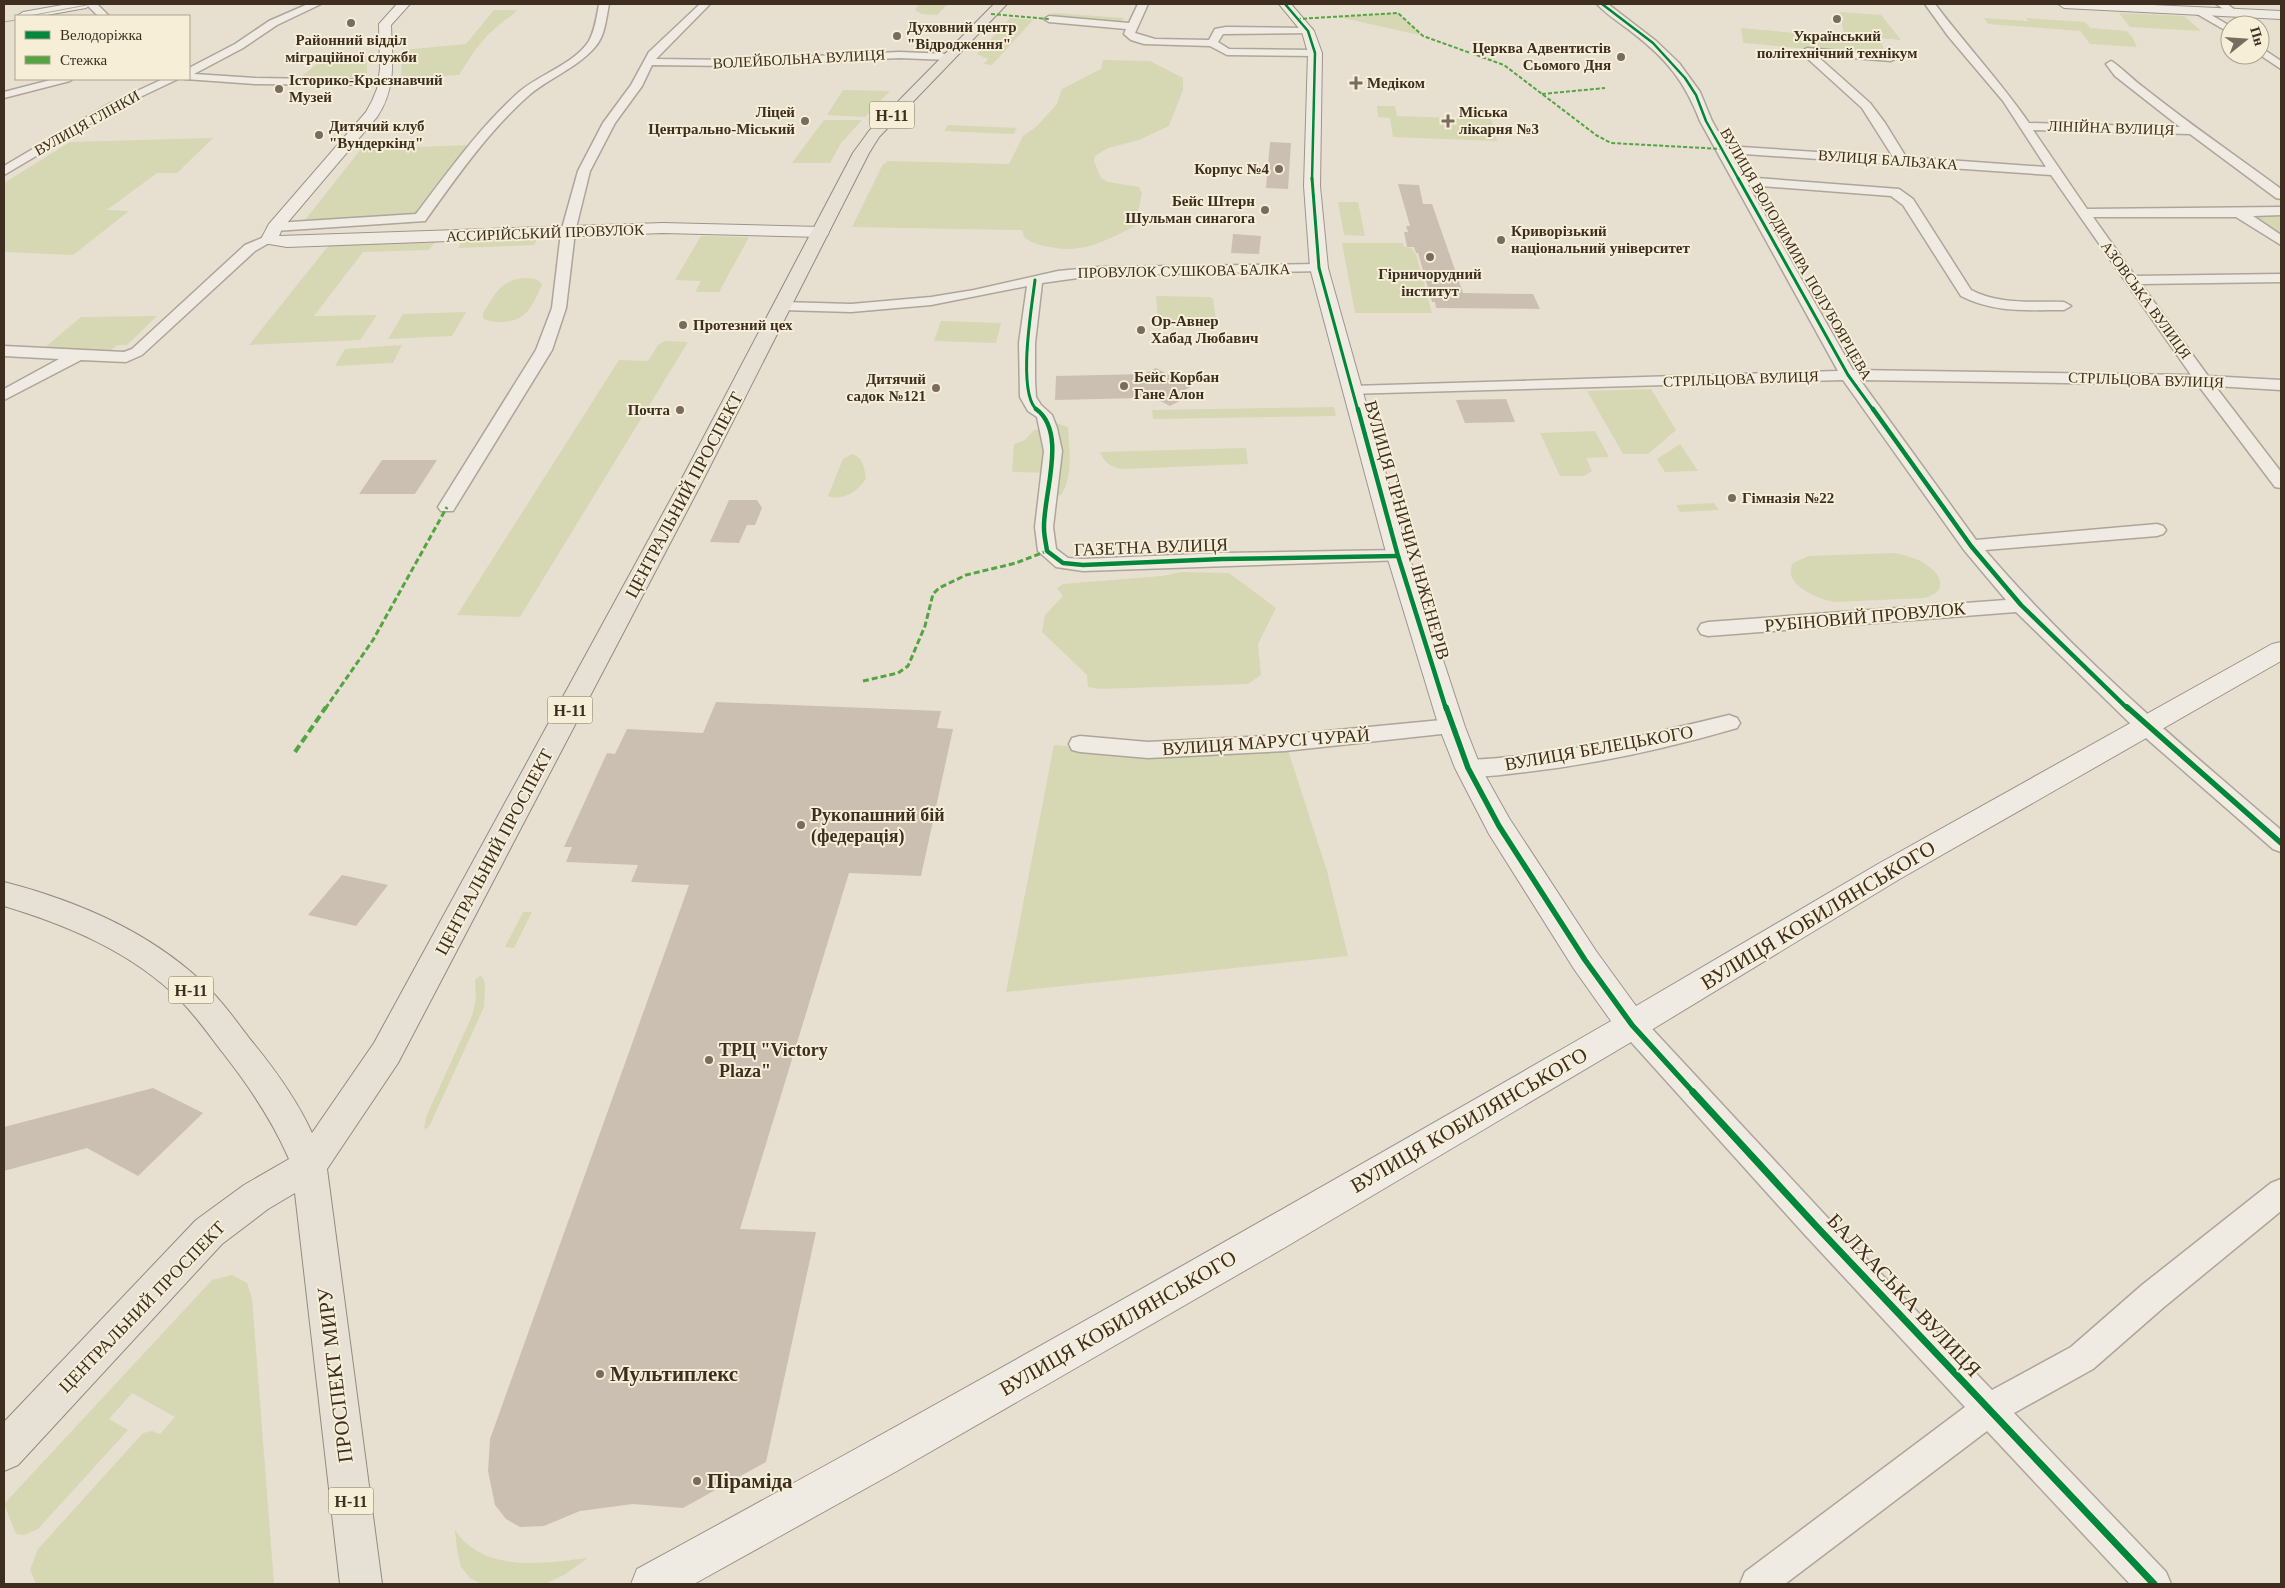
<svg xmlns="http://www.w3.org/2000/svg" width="2285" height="1588" font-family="'Times New Roman',serif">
<rect width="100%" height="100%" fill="#e7e0d1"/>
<!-- green -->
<g fill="#d6d7b3">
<polygon points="919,4 948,4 937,15 922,14 915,10"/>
<path d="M494,10H517C512,17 505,19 499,25C482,38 470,57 459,75L401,78L402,50L466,44Z"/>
<polygon points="1840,12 1881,15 1901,40 1844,35"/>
<polygon points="1053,13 1124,18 1120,24 1049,18"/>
<polygon points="1398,13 1423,36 1339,17"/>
<polygon points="2119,13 2184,16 2201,31 2130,27"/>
<polygon points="1010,18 1033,20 992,65 984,64 988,59 977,54"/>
<polygon points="1984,18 2028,21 2026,18 2085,22 2094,32 2091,28 2127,31 2133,38 2137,47 2090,44 2080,31 1988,24"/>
<polygon points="1741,28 1881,41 1886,56 1743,43"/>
<polygon points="367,56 367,77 301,77 319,62"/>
<path d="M1103,60L1150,61L1183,78V90L1169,126L1139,140L1108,148L1095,156L1094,161L1101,178L1108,182L1139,187L1142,193L1135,226C1105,241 1084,254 1049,247C1039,245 1031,243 1024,237L1022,230L852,227L883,164H885L887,161L1009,164L1023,136L1037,126L1057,104L1062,89L1101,69Z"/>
<polygon points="843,90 890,91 865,117 827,115"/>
<polygon points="1377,106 1395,106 1397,116 1491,119 1497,141 1393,137 1390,118 1378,117"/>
<polygon points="824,120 862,120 841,143 830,163 792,163"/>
<polygon points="948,125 1017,128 1014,134 944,131"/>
<polygon points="213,138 177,173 157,173 107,210 129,211 73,255 4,252 4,183 70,142"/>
<polygon points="471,145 416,214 305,220 361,149"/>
<polygon points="1338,202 1358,202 1365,236 1344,235"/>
<polygon points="2247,214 2281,214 2281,238 2260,226"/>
<polygon points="701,236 749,237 719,292 695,292 701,281 675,280"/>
<polygon points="538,238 534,245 458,248 462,241"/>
<polygon points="435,242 429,250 363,252 314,316 377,315 360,340 249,345 329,245"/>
<polygon points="1342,243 1403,243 1404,247 1412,248 1414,253 1416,254 1432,313 1355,313"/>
<path d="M526,278L536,279L542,284C539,293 531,309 524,315C514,323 493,325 483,318V313C496,293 499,280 526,278Z"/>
<polygon points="1156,296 1211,297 1213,299 1216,320 1158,322"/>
<polygon points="466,312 452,336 388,339 403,314"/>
<polygon points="157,316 127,345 117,345 109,352 43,349 81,317"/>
<polygon points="941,321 1001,323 996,343 934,341"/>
<polygon points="665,341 688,342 520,617 457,615 619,360 648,361 658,345"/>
<polygon points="402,345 393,363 335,366 345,349"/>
<polygon points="1651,389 1676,430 1648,454 1623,454 1587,391"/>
<polygon points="1334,407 1336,416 1153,419 1152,410"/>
<path d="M1056,423L1068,427C1069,450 1074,476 1061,495L1055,496L1050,473L1012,472L1014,444L1025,440L1033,431Z"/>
<polygon points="1595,431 1609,457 1586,458 1592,471 1584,476 1560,476 1540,433"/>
<polygon points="1680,444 1698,471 1665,472 1657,459"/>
<path d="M1246,448L1248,464L1124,469C1112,468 1105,464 1100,452Z"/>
<path d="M852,454C864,458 864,468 866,478C860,490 842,502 828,496L843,459Z"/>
<polygon points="1714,503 1719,510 1680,512 1676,505"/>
<path d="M1895,553C1905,555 1915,558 1924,563C1942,574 1949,592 1924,598L1834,602C1819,599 1781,585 1793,563L1809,556Z"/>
<polygon points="1181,572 1229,573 1276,608 1258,644 1261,675 1248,684 1100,689 1088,687 1087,675 1042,632 1045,615 1063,596 1057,588 1063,584 1162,576"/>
<polygon points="1054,745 1151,754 1287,747 1327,871 1348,956 1006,992"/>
<polygon points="523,912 532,912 514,948 505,947"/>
<polygon points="481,975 485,983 484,1007 429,1127 424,1129 426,1117 472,1016 476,999 475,980"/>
<polygon points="232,1275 247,1283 252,1298 274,1584 36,1584 30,1570 38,1549 143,1433 152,1431 160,1434 175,1417 132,1393 109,1419 128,1430 38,1529 24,1535 16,1534 4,1504 212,1280"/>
<path d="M455,1530C484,1574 545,1563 588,1558L564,1575L547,1583L482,1584L470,1578L461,1567L457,1550Z"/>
</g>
<!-- building -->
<g fill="#cbbfb2">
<polygon points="1270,142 1291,143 1288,189 1266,188"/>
<polygon points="1398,184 1419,185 1423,204 1432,204 1463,293 1533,294 1540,309 1436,308 1435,302 1432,302 1418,253 1416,253 1414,247 1407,247 1404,232 1408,232 1406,226 1410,226"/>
<polygon points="1233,234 1261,236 1259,254 1231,253"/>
<polygon points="1156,368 1191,387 1185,390 1193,394 1170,406 1149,395 1142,398 1055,400 1056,376 1144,374"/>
<polygon points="1506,399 1515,422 1465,423 1456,400"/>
<polygon points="382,460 437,460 415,494 359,494"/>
<polygon points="729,500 757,500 762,508 755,525 747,525 739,543 710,542"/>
<polygon points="716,702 941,711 937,728 953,729 921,876 849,873 740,1229 816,1232 766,1462 683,1508 633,1504 580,1511 544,1526 520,1527 506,1519 495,1505 488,1471 490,1439 689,885 631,882 638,865 566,862 572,847 564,847 607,753 615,754 627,729 703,733"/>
<polygon points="342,875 388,885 356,926 308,915"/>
<polygon points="153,1088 203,1113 138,1176 87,1148 4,1171 4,1127"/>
</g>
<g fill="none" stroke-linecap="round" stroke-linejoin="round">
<!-- street casing -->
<g stroke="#ada599" stroke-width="3">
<g id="street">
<polygon points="86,4 97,4 109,16 98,16"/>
<polygon points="308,4 321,4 277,25 243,48 194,74 255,78 386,80 390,81 392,83 390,85 255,84 185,79 189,79 189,68 235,44 269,21"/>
<path d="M599,4H609C606,19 605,36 595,47C576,69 548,78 527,97C487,133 456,178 425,221L275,231L268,227L275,223L416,214C448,172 479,128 519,92C540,74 574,64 589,41C595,30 597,16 599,4Z"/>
<polygon points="700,4 710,4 656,59 730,60 899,52 949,54 954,57 949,60 899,58 730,66 652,65 642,86 615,123 590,171 575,232 566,308 552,350 453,511 441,511 438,507 536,350 552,308 561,232 578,171 603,123 631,85 649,52"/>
<polygon points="1138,4 1148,4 1135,33 1155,39 1209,40 1215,29 1226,27 1308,28 1312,29 1312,33 1223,34 1218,42 1229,49 1315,50 1320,53 1315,56 1227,55 1210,46 1144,44 1131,40 1124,34 1126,29 1049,22 1044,19 1049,16 1129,23"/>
<path d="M1597,4H1608L1656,41L1679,63L1700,92L1712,121L1726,146L1893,157L1862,108L1808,59L1802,51L1807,48L1895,56L1896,58L1891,61L1816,55L1870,103L1885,123L1906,157L2046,167L2003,101L1948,36L1925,4H1935C1965,44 2000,81 2029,123L2180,127L2115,76L2106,64L2111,61C2115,62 2137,83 2143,87C2188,123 2235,155 2281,189V199L2276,198L2190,134L2033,130L2087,209L2281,207V215L2253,216L2281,235V245L2236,217H2093L2135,276L2281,274V282L2141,284L2208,376L2281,380V390L2215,386L2281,472V488L2275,487L2198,385L1860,380L1976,540L2157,524L2163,526L2166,530L2163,534L2157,536L1985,550C2074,654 2178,742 2281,830V852L2273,849L2139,732L2016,612L1708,636L1701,634L1698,629L1701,624L1708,622L2006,600L1964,550L1843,380L1346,394L1344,391L1346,388L1352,386L1838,371L1700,121C1685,82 1667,59 1633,33C1622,24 1607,15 1597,4ZM1730,153L2051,175L2191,375L1853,370L1748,185L1891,196L1903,205L1961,296C1993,313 2028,310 2064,310L2071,306L2064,302C2032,301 2000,305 1971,290L1913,199L1899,189L1743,177Z"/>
<polygon points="2216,4 2227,4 2239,13 2234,16"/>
<polygon points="2201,9 2230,26 2230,33 2197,14 2197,10"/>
<polygon points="2260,47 2281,61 2281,69 2260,55"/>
<polygon points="54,79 72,79 70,81 4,98 4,92"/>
<polygon points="163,79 178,79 117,108 4,175 4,166 109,104"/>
<polygon points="269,235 276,239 255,251 142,355 126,362 81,360 4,400 4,389 59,359 4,356 4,346 124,352 132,349 245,245"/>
<polygon points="1319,264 1324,265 1326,268 1324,271 1099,275 1042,283 1035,343 1035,380 1036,397 1041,405 1052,415 1057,428 1062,451 1053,527 1056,549 1068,558 1083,559 1222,553 1398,550 1405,552 1407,556 1405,560 1083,571 1056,567 1038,551 1035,527 1044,451 1037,417 1028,411 1020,397 1019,343 1027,286 931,305 851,312 782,310 775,306 782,302 851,304 931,297 974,290 1058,271 1099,267"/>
<path d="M1729,715L1737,718L1740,723L1737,728C1665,749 1591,765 1517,773C1499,775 1477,779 1460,774L1457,768L1460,762L1468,760C1557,756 1643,736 1729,715Z"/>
<polygon points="1452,719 1460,722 1463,727 1460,732 1285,751 1148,758 1080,752 1072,750 1069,744 1072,738 1080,736 1148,742 1285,735"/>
<polygon points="1632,1014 1641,1017 1826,1216 1992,1390 2071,1347 2142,1285 2271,1183 2281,1179 2281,1211 2164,1307 2093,1369 2014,1413 2166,1572 2171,1584 2130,1584 1987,1431 1785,1584 1740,1584 1745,1572 1965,1407 1806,1236 1623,1033 1619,1025 1623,1017"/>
</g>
</g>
<!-- secondary casing -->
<g stroke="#9c958a" stroke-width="2">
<g id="secondary">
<polygon points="68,4 92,4 86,8 41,16 17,16 23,12"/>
<path d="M397,4H410L391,25C392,58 397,87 377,117L282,229L279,236L663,223L821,227L827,228L829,232L827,236L821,237L663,233L287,247L263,243L261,239L269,224L366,112L372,101L377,89L380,69L379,24Z"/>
<path d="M1279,4H1291L1314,31L1322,53L1320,186L1328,268L1409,556L1465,727L1481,768L1509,818L1596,951L1636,1006L1878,864L2272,644L2281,642V661L1898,880L1643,1035L1284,1248L897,1471L694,1584H631L637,1569C964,1391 1288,1207 1611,1021L1574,969L1489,834L1455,768L1439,727L1387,556L1310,268L1304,186L1308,53L1302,32Z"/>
<polygon points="2058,4 2131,4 2281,11 2281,19 2064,8"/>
</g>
</g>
<!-- primary casing -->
<g stroke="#928b80" stroke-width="2">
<path id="primary" d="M994,4H1007L879,137L869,153L700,486L398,1063L327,1169L382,1584H340L295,1193L268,1209L222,1244L18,1465L4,1471V1422L196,1220L244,1185L289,1159C272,1120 249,1086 223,1053C209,1035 196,1016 180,1000C132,952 67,925 4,906V882C74,900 146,930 200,980C218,996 234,1018 249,1038C273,1067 296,1098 312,1133L374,1043L678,486L853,153L869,131Z"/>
</g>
<!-- street -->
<use href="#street" fill="#efebe3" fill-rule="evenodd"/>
<!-- secondary -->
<use href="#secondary" fill="#efebe3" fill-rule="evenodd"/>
<!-- primary -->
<use href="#primary" fill="#e6e1d4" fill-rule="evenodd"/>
<!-- tram -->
<g stroke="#afaaa2" stroke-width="1">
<polyline points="29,16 92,4"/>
<polyline points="4,22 16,20"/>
</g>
<!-- quiet-far2 -->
<g stroke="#54a441" stroke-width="2" stroke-dasharray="4 2" stroke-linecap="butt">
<polyline points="991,14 1049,19"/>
<polyline points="1297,19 1398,13 1423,36 1504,65 1596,135 1611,143 1722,149"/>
<polyline points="1542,94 1605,88"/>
</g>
<!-- quiet-far1 -->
<g stroke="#54a441" stroke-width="3" stroke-dasharray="6 3" stroke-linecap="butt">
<polyline points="863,681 898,673 908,666 925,626 933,594 939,588 966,575 1016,563 1047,551"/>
<polyline points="325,709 373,640 447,507"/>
</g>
<!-- quiet -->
<polyline stroke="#54a441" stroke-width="4" stroke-dasharray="8 4" stroke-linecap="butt" points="295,752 326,707"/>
<!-- cycleway-far4 casing -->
<g stroke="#f7eed8" stroke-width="4">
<g id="cycleway-far4">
<polyline points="1285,4 1308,31 1315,53 1312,180"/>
<polyline points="1602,4 1653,43 1685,78 1696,95 1706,121 1739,180"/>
</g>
</g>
<!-- cycleway-far3 casing -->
<g stroke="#f7eed8" stroke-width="5">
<g id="cycleway-far3">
<polyline points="1312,178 1319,268 1358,411"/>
<polyline points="1738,178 1848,375 1874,411"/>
<path d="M1035,280C1032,306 1016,395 1038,411"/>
</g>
</g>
<!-- cycleway-far2 casing -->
<g stroke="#f7eed8" stroke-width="7">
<g id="cycleway-far2">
<path d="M1036,409C1068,432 1043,495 1044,528C1044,536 1046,543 1047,551L1063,563L1083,565L1222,559L1398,556"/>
<polyline points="1358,409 1398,556 1446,709"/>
<polyline points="1873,409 1971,546 2021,605 2128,709"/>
</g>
</g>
<!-- cycleway-far1 casing -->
<g stroke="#f7eed8" stroke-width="9">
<g id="cycleway-far1">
<polyline points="1446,707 1468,768 1499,826 1585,960 1632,1025 1694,1093"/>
<polyline points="2127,707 2281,843"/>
</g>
</g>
<!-- cycleway casing -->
<g stroke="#f7eed8" stroke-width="10">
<polyline id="cycleway" points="1693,1092 1816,1226 2154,1584"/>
</g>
<!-- cycleway-far4 -->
<use href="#cycleway-far4" stroke="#00873e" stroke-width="2.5"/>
<!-- cycleway-far3 -->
<use href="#cycleway-far3" stroke="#00873e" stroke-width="3"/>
<!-- cycleway-far2 -->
<use href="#cycleway-far2" stroke="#00873e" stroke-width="4.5"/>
<!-- cycleway-far1 -->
<use href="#cycleway-far1" stroke="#00873e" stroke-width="5.5"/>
<!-- cycleway -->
<use href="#cycleway" stroke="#00873e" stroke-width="7"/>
</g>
<!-- markers -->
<g fill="#786c5e" stroke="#f7eed8" stroke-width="2">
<circle cx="1837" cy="19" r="5"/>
<circle cx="351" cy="23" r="5"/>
<circle cx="897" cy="36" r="5"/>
<circle cx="1621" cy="57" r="5"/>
<path d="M1353.5 75.5h5v5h5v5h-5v5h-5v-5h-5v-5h5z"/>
<circle cx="279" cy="89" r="5"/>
<circle cx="805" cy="121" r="5"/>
<path d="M1445.5 113.5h5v5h5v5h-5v5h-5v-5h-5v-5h5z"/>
<circle cx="319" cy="135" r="5"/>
<circle cx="1279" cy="169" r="5"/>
<circle cx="1265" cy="210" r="5"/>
<circle cx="1501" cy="240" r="5"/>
<circle cx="1430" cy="257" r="5"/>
<circle cx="683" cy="325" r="5"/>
<circle cx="1141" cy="330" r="5"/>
<circle cx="1124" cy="386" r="5"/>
<circle cx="936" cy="388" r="5"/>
<circle cx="680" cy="410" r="5"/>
<circle cx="1732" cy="498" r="5"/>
<circle cx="801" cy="825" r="5"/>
<circle cx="709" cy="1060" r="5"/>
<circle cx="600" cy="1374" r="5"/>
<circle cx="697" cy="1481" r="5"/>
</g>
<g text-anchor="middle" stroke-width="4" stroke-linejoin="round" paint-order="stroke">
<!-- far-poi labels -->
<g font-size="15" font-weight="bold" fill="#3d2e20" stroke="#f7eed8" text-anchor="start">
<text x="907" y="32">Духовний центр<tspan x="907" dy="17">"Відродження"</tspan></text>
<text x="1837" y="41" text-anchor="middle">Український<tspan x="1837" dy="17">політехнічний технікум</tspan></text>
<text x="351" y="45" text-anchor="middle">Районний вiддiл<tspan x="351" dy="17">мiграцiйної служби</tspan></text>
<text x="1611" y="53" text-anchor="end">Церква Адвентистів<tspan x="1611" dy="17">Сьомого Дня</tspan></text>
<text x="289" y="85">Історико-Краєзнавчий<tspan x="289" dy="17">Музей</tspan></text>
<text x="1367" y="88">Медіком</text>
<text x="795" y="117" text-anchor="end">Ліцей<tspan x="795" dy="17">Центрально-Міський</tspan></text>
<text x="1459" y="117">Міська<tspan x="1459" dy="17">лікарня №3</tspan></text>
<text x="329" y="131">Дитячий клуб<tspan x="329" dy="17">"Вундеркінд"</tspan></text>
<text x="1269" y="174" text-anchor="end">Корпус №4</text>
<text x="1255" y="206" text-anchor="end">Бейс Штерн<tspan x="1255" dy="17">Шульман синагога</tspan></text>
<text x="1511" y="236">Криворізький<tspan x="1511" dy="17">національний університет</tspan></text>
<text x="1430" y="279" text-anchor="middle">Гірничорудний<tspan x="1430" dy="17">інститут</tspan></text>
<text x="1151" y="326">Ор-Авнер<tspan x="1151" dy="17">Хабад Любавич</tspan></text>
<text x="693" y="330">Протезний цех</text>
<text x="1134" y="382">Бейс Корбан<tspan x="1134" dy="17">Гане Алон</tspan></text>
<text x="926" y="384" text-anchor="end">Дитячий<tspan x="926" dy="17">садок №121</tspan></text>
<text x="670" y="415" text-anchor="end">Почта</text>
<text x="1742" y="503">Гімназія №22</text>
</g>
<!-- far-street labels -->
<g font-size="15" fill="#3d2e20" stroke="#f7eed8">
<text transform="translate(799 59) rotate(-3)" y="5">ВОЛЕЙБОЛЬНА ВУЛИЦЯ</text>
<text transform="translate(87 123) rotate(-29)" y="5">ВУЛИЦЯ ГЛІНКИ</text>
<text transform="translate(2111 128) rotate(2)" y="5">ЛІНІЙНА ВУЛИЦЯ</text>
<text transform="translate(1888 160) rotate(4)" y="5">ВУЛИЦЯ БАЛЬЗАКА</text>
<text transform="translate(545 233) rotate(-2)" y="5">АССИРІЙСЬКИЙ ПРОВУЛОК</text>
<text transform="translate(1796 254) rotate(60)" y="5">ВУЛИЦЯ ВОЛОДИМИРА ПОЛУБОЯРЦЕВА</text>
<text transform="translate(1184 271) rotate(-1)" y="5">ПРОВУЛОК СУШКОВА БАЛКА</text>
<text transform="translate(2146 300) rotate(54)" y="5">АЗОВСЬКА ВУЛИЦЯ</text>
<text transform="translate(1741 379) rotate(-2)" y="5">СТРІЛЬЦОВА ВУЛИЦЯ</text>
<text transform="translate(2146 380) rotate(2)" y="5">СТРІЛЬЦОВА ВУЛИЦЯ</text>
</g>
<!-- shield labels -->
<g fill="#f7eed8" stroke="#756857" stroke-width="1">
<rect x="869.5" y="101.5" width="45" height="27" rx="4"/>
<rect x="547.5" y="696.5" width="45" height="27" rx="4"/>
<rect x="168.5" y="976.5" width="45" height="27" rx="4"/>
<rect x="328.5" y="1487.5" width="45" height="27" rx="4"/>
</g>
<g font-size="16" font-weight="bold" fill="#3d2e20">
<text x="892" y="121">Н-11</text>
<text x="570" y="716">Н-11</text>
<text x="191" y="996">Н-11</text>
<text x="351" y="1507">Н-11</text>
</g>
<!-- street labels -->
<g font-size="18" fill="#3d2e20" stroke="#f7eed8">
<text transform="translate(684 495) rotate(-62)" y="6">ЦЕНТРАЛЬНИЙ ПРОСПЕКТ</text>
<text transform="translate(1407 530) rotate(74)" y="6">ВУЛИЦЯ ГІРНИЧИХ ІНЖЕНЕРІВ</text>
<text transform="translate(1151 547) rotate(-2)" y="6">ГАЗЕТНА ВУЛИЦЯ</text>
<text transform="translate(1865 617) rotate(-5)" y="6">РУБІНОВИЙ ПРОВУЛОК</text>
<text transform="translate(1266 742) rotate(-4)" y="6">ВУЛИЦЯ МАРУСІ ЧУРАЙ</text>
<text transform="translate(1599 748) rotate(-10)" y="6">ВУЛИЦЯ БЕЛЕЦЬКОГО</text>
<text transform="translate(494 852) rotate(-62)" y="6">ЦЕНТРАЛЬНИЙ ПРОСПЕКТ</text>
<text transform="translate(142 1307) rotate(-46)" y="6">ЦЕНТРАЛЬНИЙ ПРОСПЕКТ</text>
</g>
<!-- poi labels -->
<g font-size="18" font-weight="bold" fill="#3d2e20" stroke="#f7eed8" text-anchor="start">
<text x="811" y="821">Рукопашний бій<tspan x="811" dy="21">(федерація)</tspan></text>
<text x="719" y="1056">ТРЦ "Victory<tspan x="719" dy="21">Plaza"</tspan></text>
</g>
<!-- near-street labels -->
<g font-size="21" fill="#3d2e20" stroke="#f7eed8">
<text transform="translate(1818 915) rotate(-31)" y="7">ВУЛИЦЯ КОБИЛЯНСЬКОГО</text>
<text transform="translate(1469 1120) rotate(-30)" y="7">ВУЛИЦЯ КОБИЛЯНСЬКОГО</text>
<text transform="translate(1904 1295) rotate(47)" y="7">БАЛХАСЬКА ВУЛИЦЯ</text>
<text transform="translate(1118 1323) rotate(-30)" y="7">ВУЛИЦЯ КОБИЛЯНСЬКОГО</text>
<text transform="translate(335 1375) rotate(-97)" y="7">ПРОСПЕКТ МИРУ</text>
</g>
<!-- near-poi labels -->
<g font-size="21" font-weight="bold" fill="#3d2e20" stroke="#f7eed8" text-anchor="start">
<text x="610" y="1381">Мультиплекс</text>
<text x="707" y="1488">Піраміда</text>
</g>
</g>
<!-- border -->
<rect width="2285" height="1588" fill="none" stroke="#3d2e20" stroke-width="10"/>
<!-- legend -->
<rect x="15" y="15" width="175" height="65" fill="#f7eed8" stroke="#ada18e"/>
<rect x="25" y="31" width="25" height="8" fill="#00873e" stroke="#ada18e"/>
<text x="60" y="40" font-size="15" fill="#3d2e20">Велодоріжка</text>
<rect x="25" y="56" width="25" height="8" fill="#54a441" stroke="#ada18e"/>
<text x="60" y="65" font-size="15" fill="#3d2e20">Стежка</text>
<!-- north arrow -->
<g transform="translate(2245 40) rotate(73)"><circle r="24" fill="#f7eed8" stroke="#ada18e"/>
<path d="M0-4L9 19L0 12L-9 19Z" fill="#786c5e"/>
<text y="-8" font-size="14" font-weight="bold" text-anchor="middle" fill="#3d2e20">Пн</text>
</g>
</svg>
